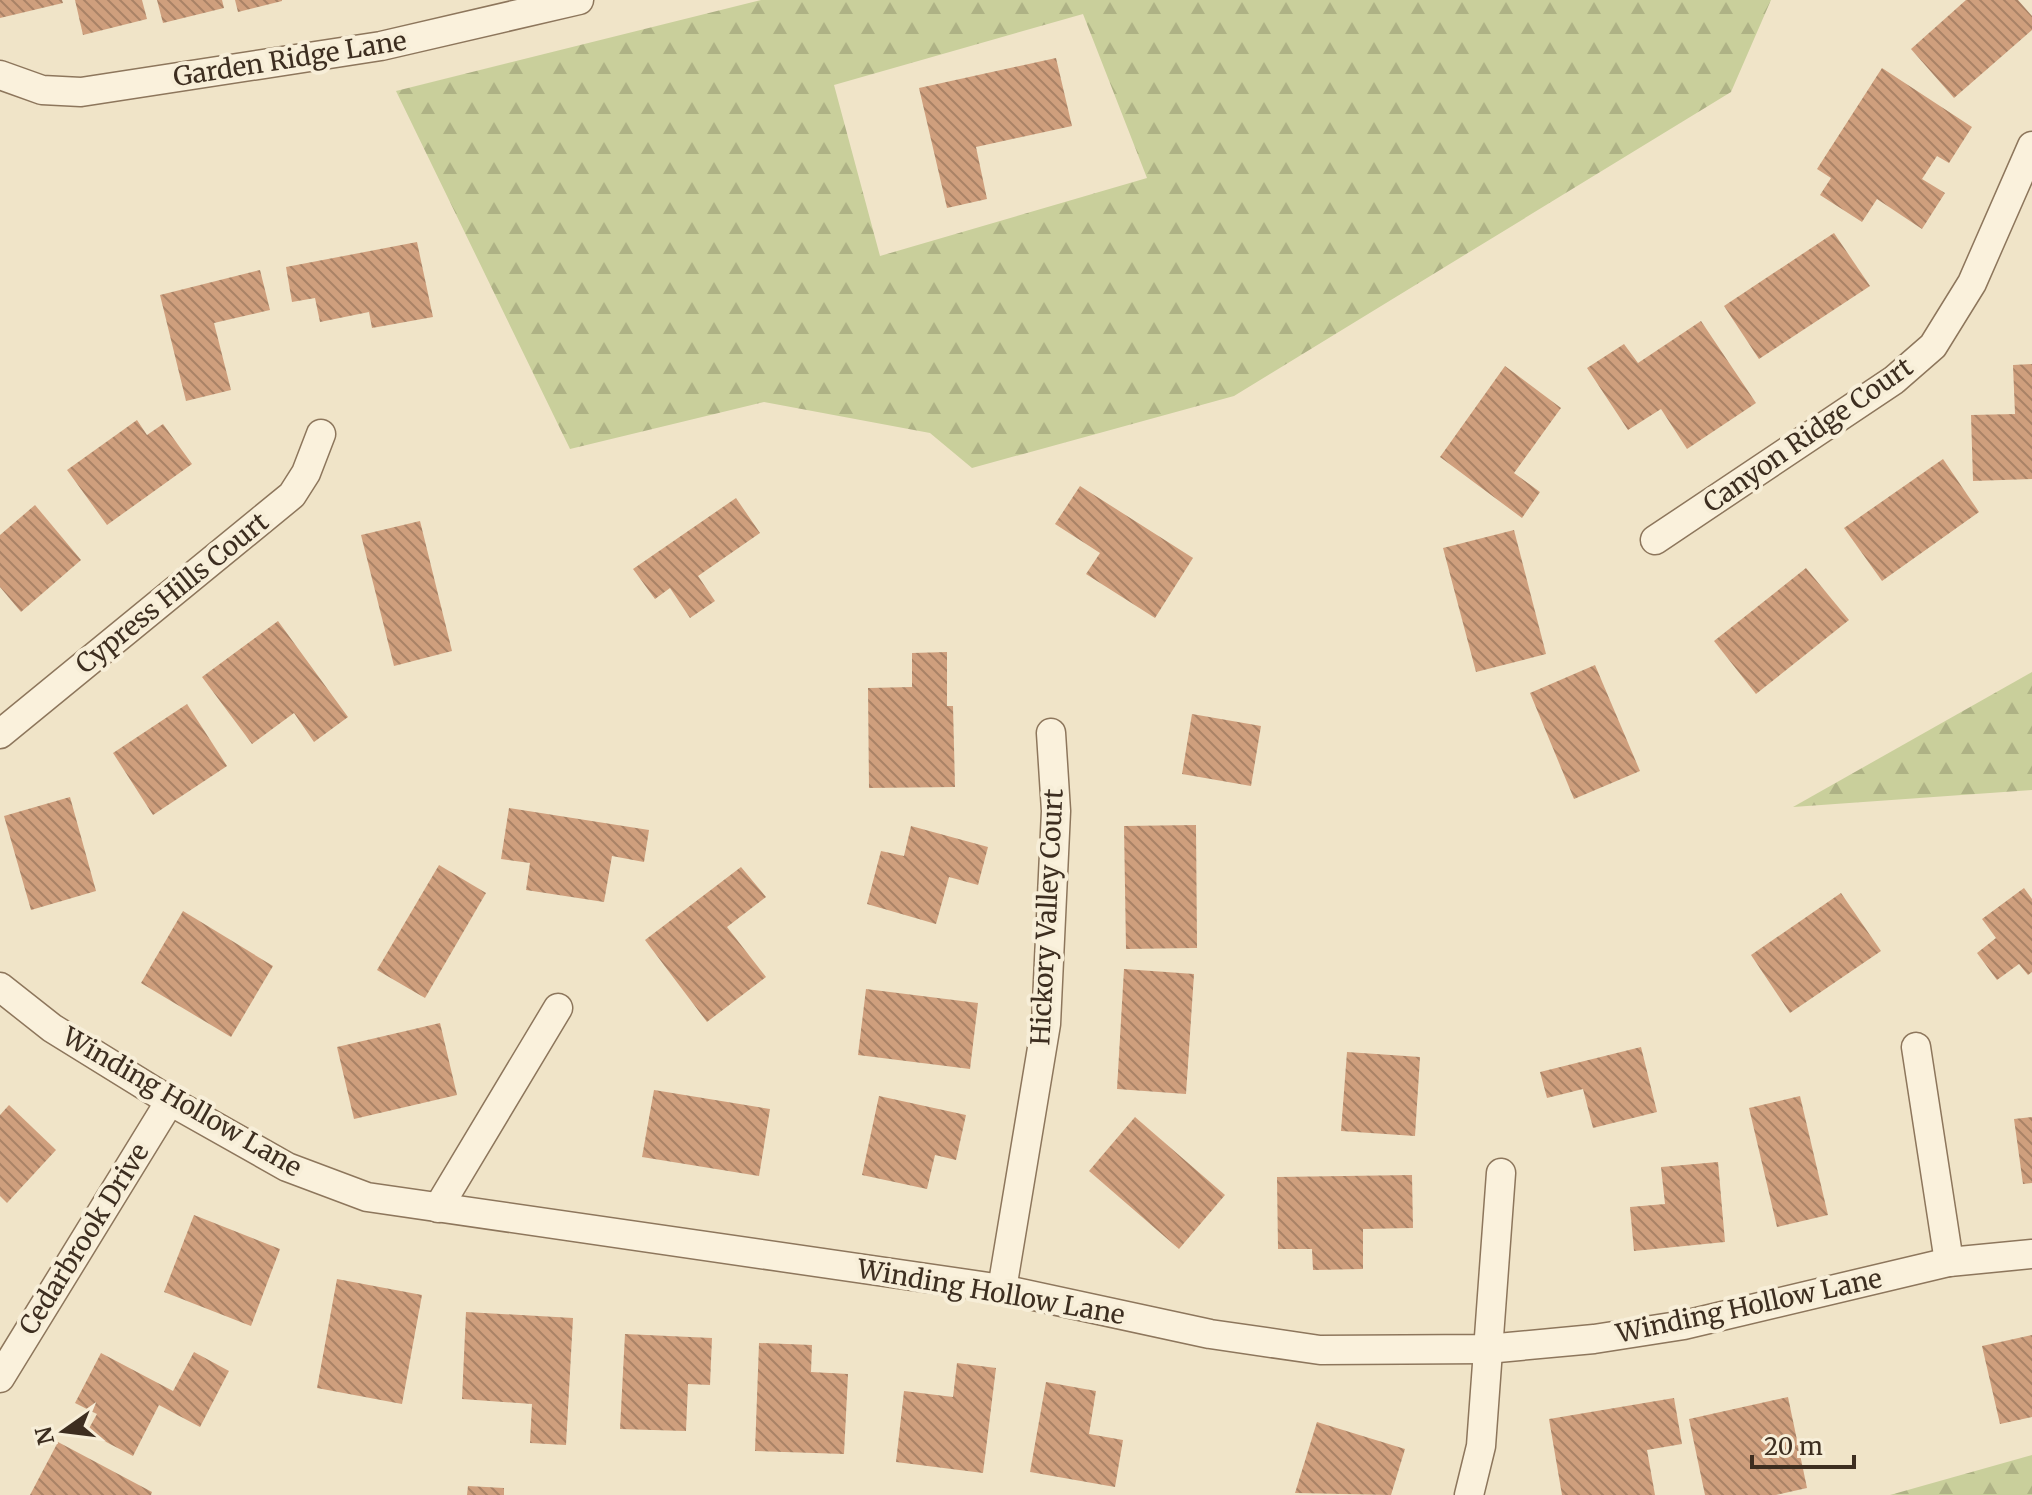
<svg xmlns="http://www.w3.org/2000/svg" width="2032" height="1495" font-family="Merriweather,serif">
<defs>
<pattern id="forest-firs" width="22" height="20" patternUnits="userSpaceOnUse" patternTransform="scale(2)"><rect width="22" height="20" fill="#c9cf9b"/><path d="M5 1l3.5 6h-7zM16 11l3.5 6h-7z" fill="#aeb285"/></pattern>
<pattern id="building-back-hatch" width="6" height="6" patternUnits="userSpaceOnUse" patternTransform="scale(2)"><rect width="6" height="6" fill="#cf9f7d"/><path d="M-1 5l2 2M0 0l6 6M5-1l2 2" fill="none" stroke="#a98266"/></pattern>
</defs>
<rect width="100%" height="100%" fill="#f0e4c8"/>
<!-- forest -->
<g fill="url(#forest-firs)" fill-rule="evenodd">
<path d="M761,0H1771L1731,92L1234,396L972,468L930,433L764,402L570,449L396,91ZM1083,14L1147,178L880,256L834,85Z"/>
<polygon points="2032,672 2032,790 1793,807"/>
<polygon points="2032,1455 2032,1495 1890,1495"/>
</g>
<!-- building -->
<g fill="url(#building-back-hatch)">
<polygon points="0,0 62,0 63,3 0,18"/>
<polygon points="75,0 142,0 147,19 83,35"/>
<polygon points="157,0 222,0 224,8 163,23"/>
<polygon points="235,0 282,0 282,1 238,12"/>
<polygon points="1966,0 2018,0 2032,16 2032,30 1954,98 1911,49"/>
<polygon points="1056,58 1072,126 976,147 987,199 947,208 919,88"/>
<polygon points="1882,68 1972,127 1949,163 1937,156 1922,179 1945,193 1922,229 1877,199 1862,222 1820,195 1831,178 1817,169"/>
<polygon points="1834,233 1870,286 1759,359 1724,306"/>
<polygon points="417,242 433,317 372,328 369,312 320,322 315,298 292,302 286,267"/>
<polygon points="260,270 270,310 214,323 231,390 186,401 160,295"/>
<polygon points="1701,321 1756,403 1687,449 1661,409 1628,430 1587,368 1624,344 1638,363"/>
<polygon points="2032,364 2032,479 1973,481 1971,415 2015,414 2013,365"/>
<polygon points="1505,366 1561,408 1514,473 1540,492 1522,518 1440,457"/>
<polygon points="137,420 147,435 163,424 192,464 107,525 67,470"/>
<polygon points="1943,459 1979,512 1882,581 1844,528"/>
<polygon points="1080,486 1193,558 1155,618 1086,574 1100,553 1055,524"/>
<polygon points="736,498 760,533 698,576 715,601 690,618 670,588 655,599 633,569"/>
<polygon points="35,505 81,560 21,612 0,587 0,535"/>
<polygon points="420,521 452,651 394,666 361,535"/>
<polygon points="1514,530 1546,654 1476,672 1443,548"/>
<polygon points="1806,568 1849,620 1756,694 1714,641"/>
<polygon points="278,621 348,717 314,742 294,713 252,744 202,677"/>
<polygon points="947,652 947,706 953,706 955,787 869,788 868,688 912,687 912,653"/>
<polygon points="1595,665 1640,771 1574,799 1530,693"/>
<polygon points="187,704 227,766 153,815 113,753"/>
<polygon points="1192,714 1261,726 1251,786 1182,774"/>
<polygon points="70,797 96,891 31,910 4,816"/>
<polygon points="509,808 649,830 644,862 612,856 604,902 526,890 530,863 501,859"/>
<polygon points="1196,825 1197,948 1126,949 1124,826"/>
<polygon points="911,826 988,847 978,885 949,877 936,924 867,904 881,851 904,856"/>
<polygon points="439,865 486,893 425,998 377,970"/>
<polygon points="741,867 766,897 727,927 766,977 707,1022 645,940"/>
<polygon points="2024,888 2032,899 2032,972 2028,975 2019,964 1997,980 1977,953 1996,938 1982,919"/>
<polygon points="1841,893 1881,951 1790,1013 1751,955"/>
<polygon points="183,911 273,966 231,1037 141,983"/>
<polygon points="1124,969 1194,974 1186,1094 1117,1089"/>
<polygon points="866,989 978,1003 970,1069 858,1055"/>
<polygon points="440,1023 457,1095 354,1119 337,1047"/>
<polygon points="1641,1047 1657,1112 1593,1128 1583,1089 1547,1098 1540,1072"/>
<polygon points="1347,1052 1420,1057 1415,1136 1341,1131"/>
<polygon points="654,1090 770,1109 759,1176 642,1157"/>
<polygon points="879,1096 966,1115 956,1160 935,1155 927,1189 862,1175"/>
<polygon points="1800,1096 1828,1215 1777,1227 1749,1108"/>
<polygon points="9,1105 56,1150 7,1203 0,1196 0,1115"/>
<polygon points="1135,1117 1225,1195 1179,1249 1089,1171"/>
<polygon points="2032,1117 2032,1183 2023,1184 2014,1119"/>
<polygon points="1718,1162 1725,1242 1634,1251 1630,1207 1665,1204 1661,1167"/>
<polygon points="1412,1175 1413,1228 1363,1229 1363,1269 1313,1270 1312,1249 1278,1249 1277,1177"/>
<polygon points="194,1215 280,1249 251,1326 164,1292"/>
<polygon points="337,1279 422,1295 402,1404 317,1388"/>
<polygon points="466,1312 573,1318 566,1445 530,1443 532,1404 462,1399"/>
<polygon points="625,1334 712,1338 710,1385 688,1384 686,1431 620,1429"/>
<polygon points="2032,1335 2032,1417 2000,1424 1982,1346"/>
<polygon points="759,1343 812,1345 811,1372 848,1374 844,1454 755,1451"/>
<polygon points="194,1352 229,1371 200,1427 159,1405 133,1456 87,1432 97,1414 75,1403 101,1353 173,1391"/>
<polygon points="957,1363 996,1368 983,1473 896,1462 904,1391 953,1397"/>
<polygon points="1046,1382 1096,1391 1089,1434 1123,1440 1115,1487 1030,1472"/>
<polygon points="1788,1397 1807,1488 1776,1495 1705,1495 1689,1419"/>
<polygon points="1674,1398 1682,1444 1647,1450 1655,1495 1562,1495 1549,1419"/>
<polygon points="1317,1422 1405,1449 1391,1495 1295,1493"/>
<polygon points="58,1442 152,1492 151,1495 30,1495"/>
<polygon points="468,1486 504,1488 504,1495 467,1495"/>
</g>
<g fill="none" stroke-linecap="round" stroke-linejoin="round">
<!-- street casing -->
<g stroke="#8d765c" stroke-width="31">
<g id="street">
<polyline points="0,75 42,90 81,92 381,46 579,0"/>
<polyline points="1655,540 1894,380 1933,346 1972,283 2032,146"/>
<polyline points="0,734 292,495 306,473 321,434"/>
<polyline points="0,987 52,1028 170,1101 287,1167 367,1197 1002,1289 1210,1334 1320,1350 1487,1349 1594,1339 1684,1325 1949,1262 2032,1254"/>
<polyline points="1916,1047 1949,1262"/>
<polyline points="438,1208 558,1008"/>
<polyline points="1002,1289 1046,1024 1056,811 1051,733"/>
<polyline points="0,1378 170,1101"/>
<polyline points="1469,1495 1481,1446 1501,1173"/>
</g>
</g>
<!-- street -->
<use href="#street" stroke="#faf1dc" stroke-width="28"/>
</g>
<g text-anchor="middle" stroke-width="8" stroke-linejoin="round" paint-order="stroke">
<!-- street labels -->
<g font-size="26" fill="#3d2e20" stroke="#f7eed8">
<text transform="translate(290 59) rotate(-9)" y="9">Garden Ridge Lane</text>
<text transform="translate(1808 435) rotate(-35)" y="9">Canyon Ridge Court</text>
<text transform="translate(172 593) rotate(-39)" y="9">Cypress Hills Court</text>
<text transform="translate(1047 917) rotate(-87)" y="9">Hickory Valley Court</text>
<text transform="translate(182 1102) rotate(30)" y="9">Winding Hollow Lane</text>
<text transform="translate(84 1239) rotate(-58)" y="9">Cedarbrook Drive</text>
<text transform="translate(991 1292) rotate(10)" y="9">Winding Hollow Lane</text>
<text transform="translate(1749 1306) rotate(-12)" y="9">Winding Hollow Lane</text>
</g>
</g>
<!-- north arrow -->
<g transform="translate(64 1431) rotate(256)" stroke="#f7eed8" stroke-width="6" paint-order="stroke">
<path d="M0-6L14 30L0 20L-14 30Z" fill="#3d2e20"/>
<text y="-12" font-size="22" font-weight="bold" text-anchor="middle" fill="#3d2e20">N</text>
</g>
<!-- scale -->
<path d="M1752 1455v12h102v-12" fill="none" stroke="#3d2e20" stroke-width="4"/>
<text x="1764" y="1455" font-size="24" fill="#3d2e20" stroke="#f7eed8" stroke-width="6" paint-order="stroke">20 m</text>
</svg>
